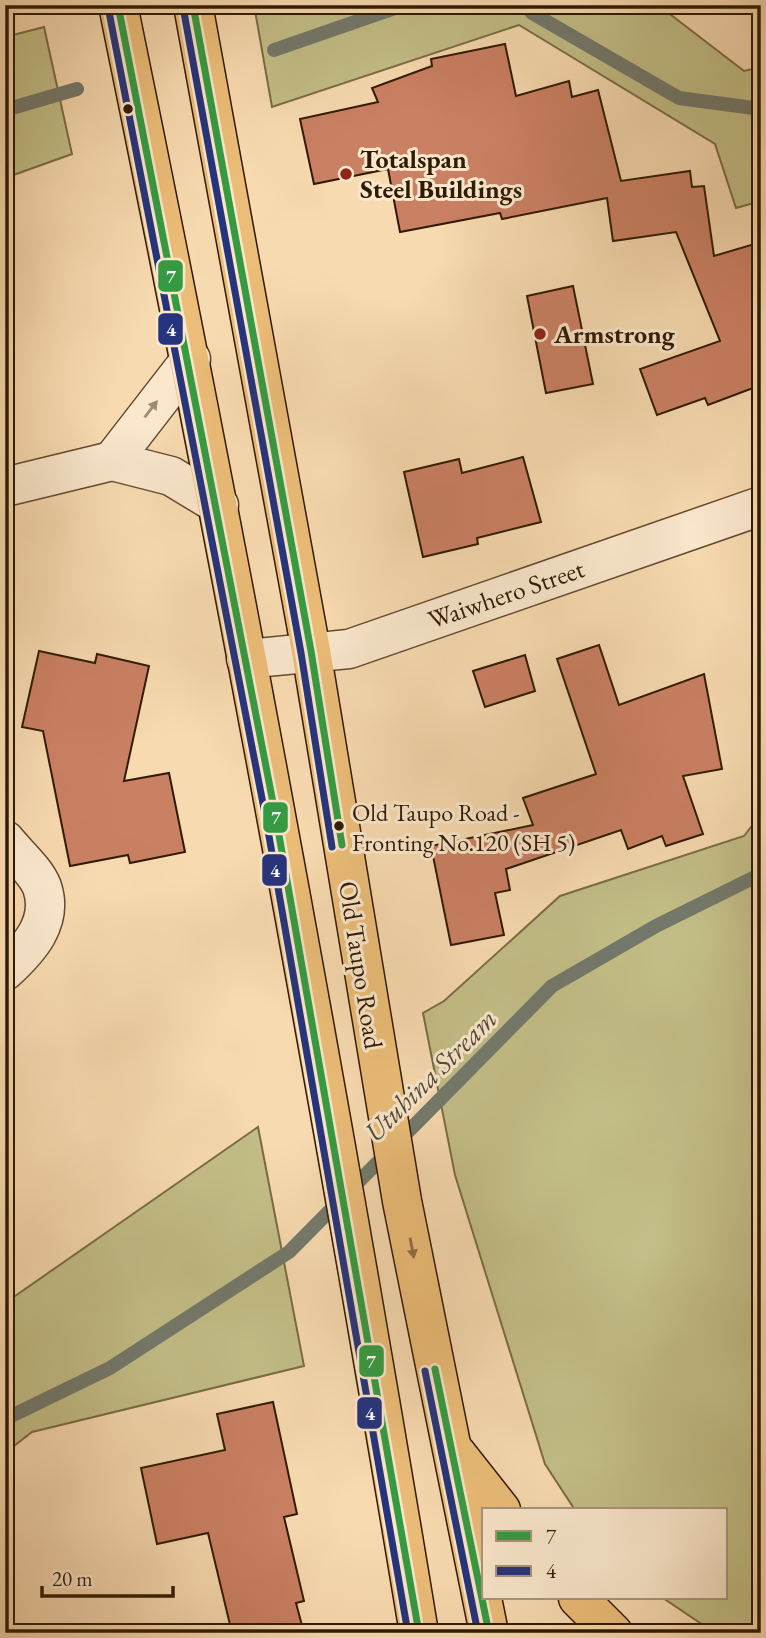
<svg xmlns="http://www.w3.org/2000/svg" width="766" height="1638" font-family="'EB Garamond',serif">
<rect width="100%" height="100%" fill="#f8dab0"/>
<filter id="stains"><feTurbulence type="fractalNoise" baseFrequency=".00286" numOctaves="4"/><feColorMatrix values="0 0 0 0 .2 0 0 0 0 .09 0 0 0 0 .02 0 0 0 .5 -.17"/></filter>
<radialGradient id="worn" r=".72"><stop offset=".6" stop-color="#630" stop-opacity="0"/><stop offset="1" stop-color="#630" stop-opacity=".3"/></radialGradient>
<!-- green -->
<g fill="#c3be87" stroke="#7a6c44" stroke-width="2">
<polygon points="254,5 658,5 744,71 761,67 761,201 736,208 715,144 519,25 272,107"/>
<polygon points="44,27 72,154 5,178 5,37"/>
<polygon points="761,814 761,1633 715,1633 663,1598 726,1598 726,1510 575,1510 545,1464 455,1175 423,1013 444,1001 560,896 744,836"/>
<polygon points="258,1127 304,1366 32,1432 5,1453 5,1303"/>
</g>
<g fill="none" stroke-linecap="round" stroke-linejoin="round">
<!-- stream -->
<g stroke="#73796c" stroke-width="14">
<polyline points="526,5 532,13 679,98 761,109"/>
<polyline points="274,50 404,5"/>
<polyline points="5,110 77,89"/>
<polyline points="5,1419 110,1368 289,1252 552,986 656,926 761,874"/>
</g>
</g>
<!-- building -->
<g fill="#ca8063" stroke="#301a02" stroke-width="2">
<polygon points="505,44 516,96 569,81 572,97 598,90 621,181 690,171 692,187 704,186 714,256 761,242 761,385 708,405 705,398 657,415 640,369 720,341 676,232 613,241 607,198 502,219 500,213 400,232 388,169 314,184 300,119 378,102 372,88 432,66 431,59"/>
<polygon points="573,286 593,384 546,393 527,296"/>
<polygon points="523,457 541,522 477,538 478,544 423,557 404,472 459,459 462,473"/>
<polygon points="599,645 619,705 704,674 722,769 683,776 703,834 666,846 662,836 628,849 621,830 506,869 510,890 495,893 504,935 451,945 431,846 533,825 523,798 596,774 557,659"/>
<polygon points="39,651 95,663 97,654 149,666 124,781 169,773 185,852 130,863 128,855 70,866 43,731 22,727"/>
<polygon points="525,655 535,691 485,707 473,671"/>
<polygon points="273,1402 297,1514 284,1517 304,1601 296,1603 304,1633 232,1633 208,1533 157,1544 141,1468 225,1450 217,1414"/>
</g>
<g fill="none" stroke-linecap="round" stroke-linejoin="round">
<!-- minor casing -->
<g stroke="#624a2e" stroke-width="41">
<g id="minor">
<polyline points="112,461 191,359"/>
<polyline points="5,487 112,461 171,476 219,505"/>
<polyline points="246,659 349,649 761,506"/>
<path d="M5,840C16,854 36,871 42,887C54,922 29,949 5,971"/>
</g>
</g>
<!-- highway casing -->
<g stroke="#301a02" stroke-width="41">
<g id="highway">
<path d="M118,5C229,546 329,1088 419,1633"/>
<polyline points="193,5 311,651 402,1201 489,1633"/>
<polyline points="456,1453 501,1510"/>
<polyline points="578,1598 613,1633"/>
</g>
</g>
<!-- minor -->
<use href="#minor" stroke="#fae7cc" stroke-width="38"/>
<!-- highway -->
<use href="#highway" stroke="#ecbd78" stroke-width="38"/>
<!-- bus-1 casing -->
<g stroke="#fae7cc" stroke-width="12">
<g id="bus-1">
<polyline points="118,5 276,818 419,1633"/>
<polyline points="193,5 311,651 342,845"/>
<polyline points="435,1369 489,1633"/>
</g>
</g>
<!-- bus-2 casing -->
<g stroke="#fae7cc" stroke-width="12">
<g id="bus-2">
<polyline points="108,7 266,819 408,1633"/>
<polyline points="183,7 301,653 332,847"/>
<polyline points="425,1371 478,1633"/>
</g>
</g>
<!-- bus-1 -->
<use href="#bus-1" stroke="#359b42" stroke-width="7"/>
<!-- bus-2 -->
<use href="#bus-2" stroke="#26347d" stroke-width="7"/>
</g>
<!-- one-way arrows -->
<defs><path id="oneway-solid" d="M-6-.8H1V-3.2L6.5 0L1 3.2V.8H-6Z" transform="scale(1.75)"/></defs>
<use fill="#9f8b71" href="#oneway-solid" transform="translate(151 409) rotate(-53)"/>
<use fill="#8e6c3d" href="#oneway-solid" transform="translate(412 1248) rotate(79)"/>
<!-- markers -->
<g fill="#301a02" stroke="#fae7cc" stroke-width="2.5">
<circle cx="128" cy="109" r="6"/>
<circle cx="339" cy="826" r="6"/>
</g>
<g fill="#8f2418" stroke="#fae7cc" stroke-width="2.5">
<circle cx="346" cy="174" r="7"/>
<circle cx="540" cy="334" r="7"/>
</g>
<g text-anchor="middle" stroke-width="6" stroke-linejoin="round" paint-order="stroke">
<!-- bus labels -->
<g font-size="24" fill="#301a02" stroke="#fae7cc" text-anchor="start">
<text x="352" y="821">Old Taupo Road -<tspan x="352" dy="30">Fronting No.120 (SH 5)</tspan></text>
</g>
<!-- poi labels -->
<g font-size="26" font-weight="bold" fill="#301a02" stroke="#fae7cc" text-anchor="start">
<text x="360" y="168">Totalspan<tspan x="360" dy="30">Steel Buildings</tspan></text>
<text x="554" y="343">Armstrong</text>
</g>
<!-- street labels -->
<g font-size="26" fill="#301a02" stroke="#fae7cc">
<text transform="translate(506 594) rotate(-19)" y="9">Waiwhero Street</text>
<text transform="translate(361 965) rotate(81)" y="9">Old Taupo Road</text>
</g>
<!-- water labels -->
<g font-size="28" font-style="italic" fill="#514a37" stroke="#fae7cc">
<text transform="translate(430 1075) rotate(-45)" y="10">Utuhina Stream</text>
</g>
</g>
<g stroke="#fae7cc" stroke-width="2.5">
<rect x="157" y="259" width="27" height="34" rx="7" fill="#359b42"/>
<rect x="157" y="312" width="27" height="34" rx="7" fill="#26347d"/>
<rect x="262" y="801" width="27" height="33" rx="7" fill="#359b42"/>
<rect x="261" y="853" width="27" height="34" rx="7" fill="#26347d"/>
<rect x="358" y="1344" width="27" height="34" rx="7" fill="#359b42"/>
<rect x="356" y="1396" width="27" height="34" rx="7" fill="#26347d"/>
</g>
<g font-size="19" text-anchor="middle" font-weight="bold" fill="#fff">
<text x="171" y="283">7</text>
<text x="171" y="336">4</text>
<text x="276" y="824">7</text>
<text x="275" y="877">4</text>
<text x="371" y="1368">7</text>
<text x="370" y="1420">4</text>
</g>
<!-- margin -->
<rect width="766" height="1638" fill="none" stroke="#f8dab0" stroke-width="28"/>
<rect x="7" y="7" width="752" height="1624" fill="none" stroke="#301a02" stroke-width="3.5"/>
<rect x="14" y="14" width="738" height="1610" fill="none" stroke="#301a02" stroke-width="2"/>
<!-- legend -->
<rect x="482" y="1508" width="245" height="91" fill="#fae7cc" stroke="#a9957b" stroke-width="2"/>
<rect x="496" y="1531" width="35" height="10" fill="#359b42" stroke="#a9957b" stroke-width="2"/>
<text x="546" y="1544" font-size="21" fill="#301a02">7</text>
<rect x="496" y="1566" width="35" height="10" fill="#26347d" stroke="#a9957b" stroke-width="2"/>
<text x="546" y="1578" font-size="21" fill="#301a02">4</text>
<!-- scale -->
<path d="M42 1586v10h131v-10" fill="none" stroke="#301a02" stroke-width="3.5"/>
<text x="52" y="1586" font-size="21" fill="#301a02" stroke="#fae7cc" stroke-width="5" paint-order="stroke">20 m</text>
<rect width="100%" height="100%" filter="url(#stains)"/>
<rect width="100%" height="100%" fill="url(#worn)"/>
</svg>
